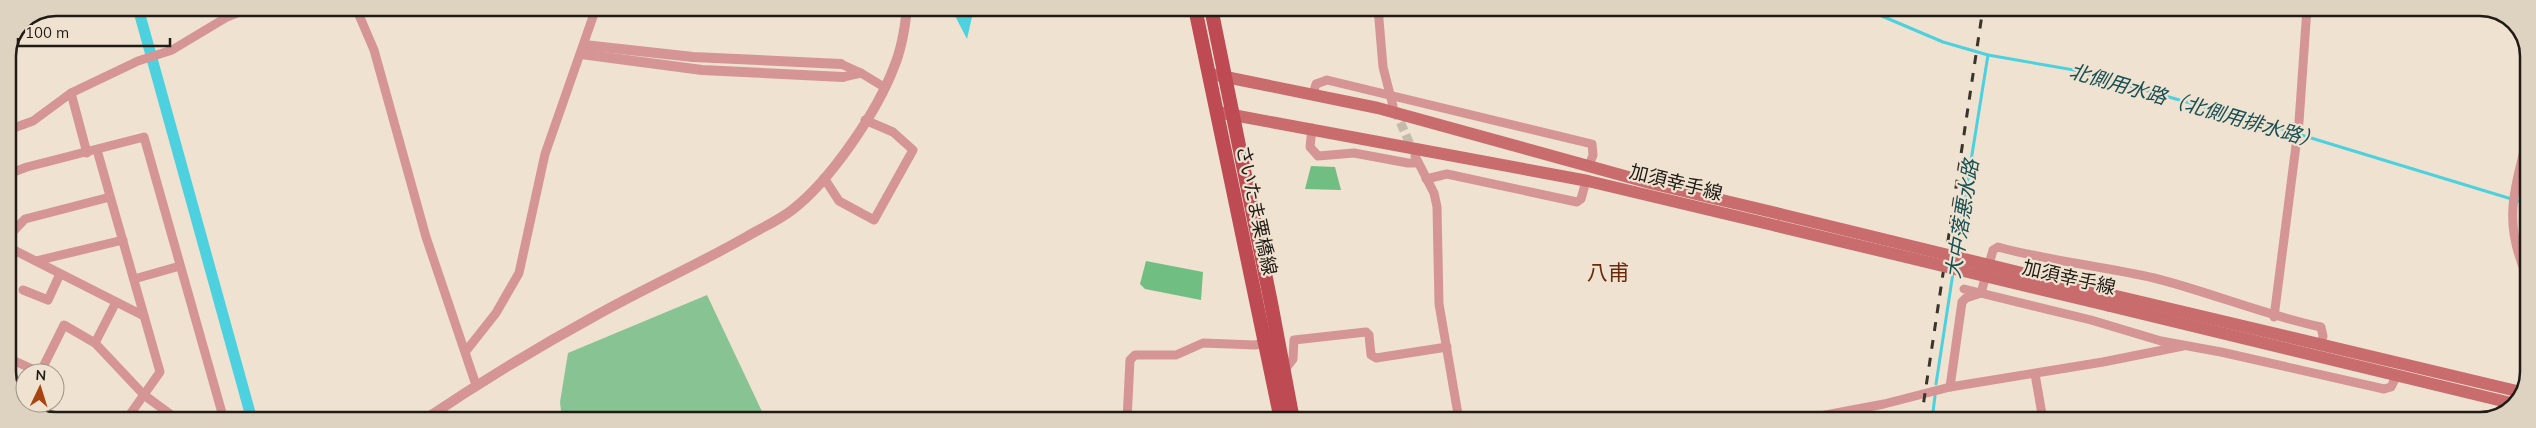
<svg xmlns="http://www.w3.org/2000/svg" width="2536" height="428" font-family="Mulish,'Noto Sans JP',sans-serif">
<rect width="100%" height="100%" fill="#efe2d0"/>
<!-- green -->
<polygon fill="#88c394" points="707,295 766,420 562,420 560,402 568,353"/>
<!-- forest -->
<g fill="#71be83">
<polygon points="1311,166 1335,167 1341,190 1305,189"/>
<polygon points="1146,261 1203,272 1201,300 1145,289 1140,284"/>
</g>
<!-- water -->
<polygon fill="#4dd1de" points="951,8 974,8 967,39"/>
<g fill="none" stroke-linecap="round" stroke-linejoin="round">
<!-- stream -->
<g stroke="#4dd1de" stroke-width="3">
<polyline points="1863,8 1943,42 1988,55 2074,70 2278,128 2528,204"/>
<polyline points="1956,254 1988,55"/>
<polyline points="1936,384 1953,273"/>
<polyline points="1932,420 1935,396"/>
</g>
<!-- canal -->
<polyline stroke="#4dd1de" stroke-width="11" points="138,8 252,420"/>
<!-- minor-tunnel -->
<polyline stroke="#c6baab" stroke-width="9" stroke-dasharray="9 4.5" stroke-linecap="butt" points="1395,110 1413,151"/>
<!-- minor -->
<g stroke="#d59595" stroke-width="9">
<polyline points="356,8 374,50 426,237 476,385"/>
<polyline points="655,8 659,8"/>
<polyline points="1378,8 1383,67 1393,106"/>
<polyline points="841,64 861,73"/>
<polyline points="843,77 861,73 884,87"/>
<polyline points="71,93 87,153"/>
<polyline points="1313,94 1316,84 1327,80 1592,144 1593,155 1589,166"/>
<polyline points="1312,128 1310,147 1318,156 1354,153 1408,163 1418,163"/>
<polyline points="8,130 33,121 71,93 138,61 172,50 227,17 249,8"/>
<polyline points="97,150 160,372 126,420"/>
<polyline points="1415,156 1434,193 1437,207 1439,304 1459,420"/>
<polyline points="8,174 27,167 144,137 224,420"/>
<polyline points="824,178 839,201 874,220 913,150 893,132 865,120"/>
<polyline points="1426,179 1447,174 1577,202 1581,199 1586,181"/>
<polyline points="8,237 25,219 110,197"/>
<polyline points="8,247 144,316"/>
<polyline points="36,261 123,240"/>
<polyline points="134,279 180,266"/>
<path d="M2528,279C2502,221 2514,194 2528,134"/>
<polyline points="1964,289 2091,320 2161,341 2221,352 2384,389 2391,387 2397,375"/>
<polyline points="23,290 48,300 60,274"/>
<polyline points="116,302 95,343 144,395 178,420"/>
<polyline points="2274,317 2299,122 2307,8"/>
<polyline points="466,351 496,313 519,273 545,154 596,8"/>
<polyline points="8,358 39,372"/>
<polyline points="1283,372 1293,359 1294,340 1366,332 1369,335 1371,355 1376,358 1447,347"/>
<polyline points="40,373 64,325 95,343"/>
<polyline points="2035,374 2043,420"/>
<polyline points="55,385 59,389 55,394"/>
<path d="M1950,387L1962,302L1966,298L1981,293L1993,250L1998,247C2049,261 2102,266 2154,278C2210,292 2264,315 2321,327L2323,336L2321,345"/>
<polyline points="40,414 48,403"/>
<polyline points="1127,420 1130,360 1135,355 1176,355 1203,343 1255,345 1265,343"/>
<polyline points="1799,420 1884,404 1950,387 2103,362 2183,346"/>
</g>
<!-- tertiary -->
<g stroke="#d59595" stroke-width="10">
<polyline points="584,45 693,57 841,64"/>
<polyline points="581,54 702,70 843,77"/>
<path d="M424,420C479,383 536,348 595,316C645,288 697,265 746,237C761,228 778,221 792,210C830,181 877,112 894,67C902,48 905,28 907,8"/>
</g>
<!-- secondary -->
<g stroke="#c96c6e" stroke-width="12">
<polyline points="1216,75 1378,108 1650,183 1780,214"/>
<polyline points="1217,112 1588,181 1777,226"/>
<polyline points="2112,295 2521,392"/>
<polyline points="2110,306 2515,404"/>
</g>
<!-- primary -->
<g stroke="#be4b53" stroke-width="14">
<polyline points="1195,8 1281,420"/>
<polyline points="1211,8 1271,303 1293,420"/>
</g>
<!-- rail -->
<polyline stroke="#3a342c" stroke-width="3" stroke-dasharray="9 9" stroke-linecap="butt" points="1921,420 1983,8"/>
<!-- secondary-bridge -->
<g stroke="#c96c6e" stroke-width="12">
<polyline points="1780,214 2112,295"/>
<polyline points="1777,226 2110,306"/>
</g>
</g>
<g text-anchor="middle" stroke-width="4.5" stroke-linejoin="round" paint-order="stroke">
<!-- street labels -->
<g font-size="19" fill="#201b15" stroke="#efe2d0">
<text transform="translate(1676 182) rotate(14)" y="7">加須幸手線</text>
<text transform="translate(1257 210) rotate(78)" y="7">さいたま栗橋線</text>
<text transform="translate(2069 277) rotate(13)" y="7">加須幸手線</text>
</g>
<!-- water labels -->
<g font-size="20" font-style="italic" fill="#175055" stroke="#efe2d0">
<text transform="translate(2195 106) rotate(16)" y="7">北側用水路（北側用排水路）</text>
<text transform="translate(1962 219) rotate(-81)" y="7">大中落悪水路</text>
</g>
<!-- quarter labels -->
<g font-size="21" fill="#6a2a0c" stroke="#efe2d0">
<text x="1608" y="280">八甫</text>
</g>
</g>
<!-- crop -->
<path d="M0 0H2536V428H0ZM56 16H2480A40 40 0 0 1 2520 56V372A40 40 0 0 1 2480 412H56A40 40 0 0 1 16 372V56A40 40 0 0 1 56 16Z" fill="#ded2c1" fill-rule="evenodd"/>
<path fill="none" stroke="#201b15" stroke-width="2.5" d="M56 16H2480A40 40 0 0 1 2520 56V372A40 40 0 0 1 2480 412H56A40 40 0 0 1 16 372V56A40 40 0 0 1 56 16Z"/>
<!-- north arrow -->
<g transform="translate(40 388) rotate(4)"><circle r="24" fill="#efe2d0" stroke="#9c9285"/>
<path d="M0-4L9 19L0 12L-9 19Z" fill="#a84412"/>
<text y="-8" font-size="14" font-weight="bold" text-anchor="middle" fill="#201b15">N</text>
</g>
<!-- scale -->
<path d="M18 38v8h152v-8" fill="none" stroke="#201b15" stroke-width="2.5"/>
<text x="25" y="38" font-size="15" fill="#201b15" stroke="#efe2d0" stroke-width="4" paint-order="stroke">100 m</text>
</svg>
